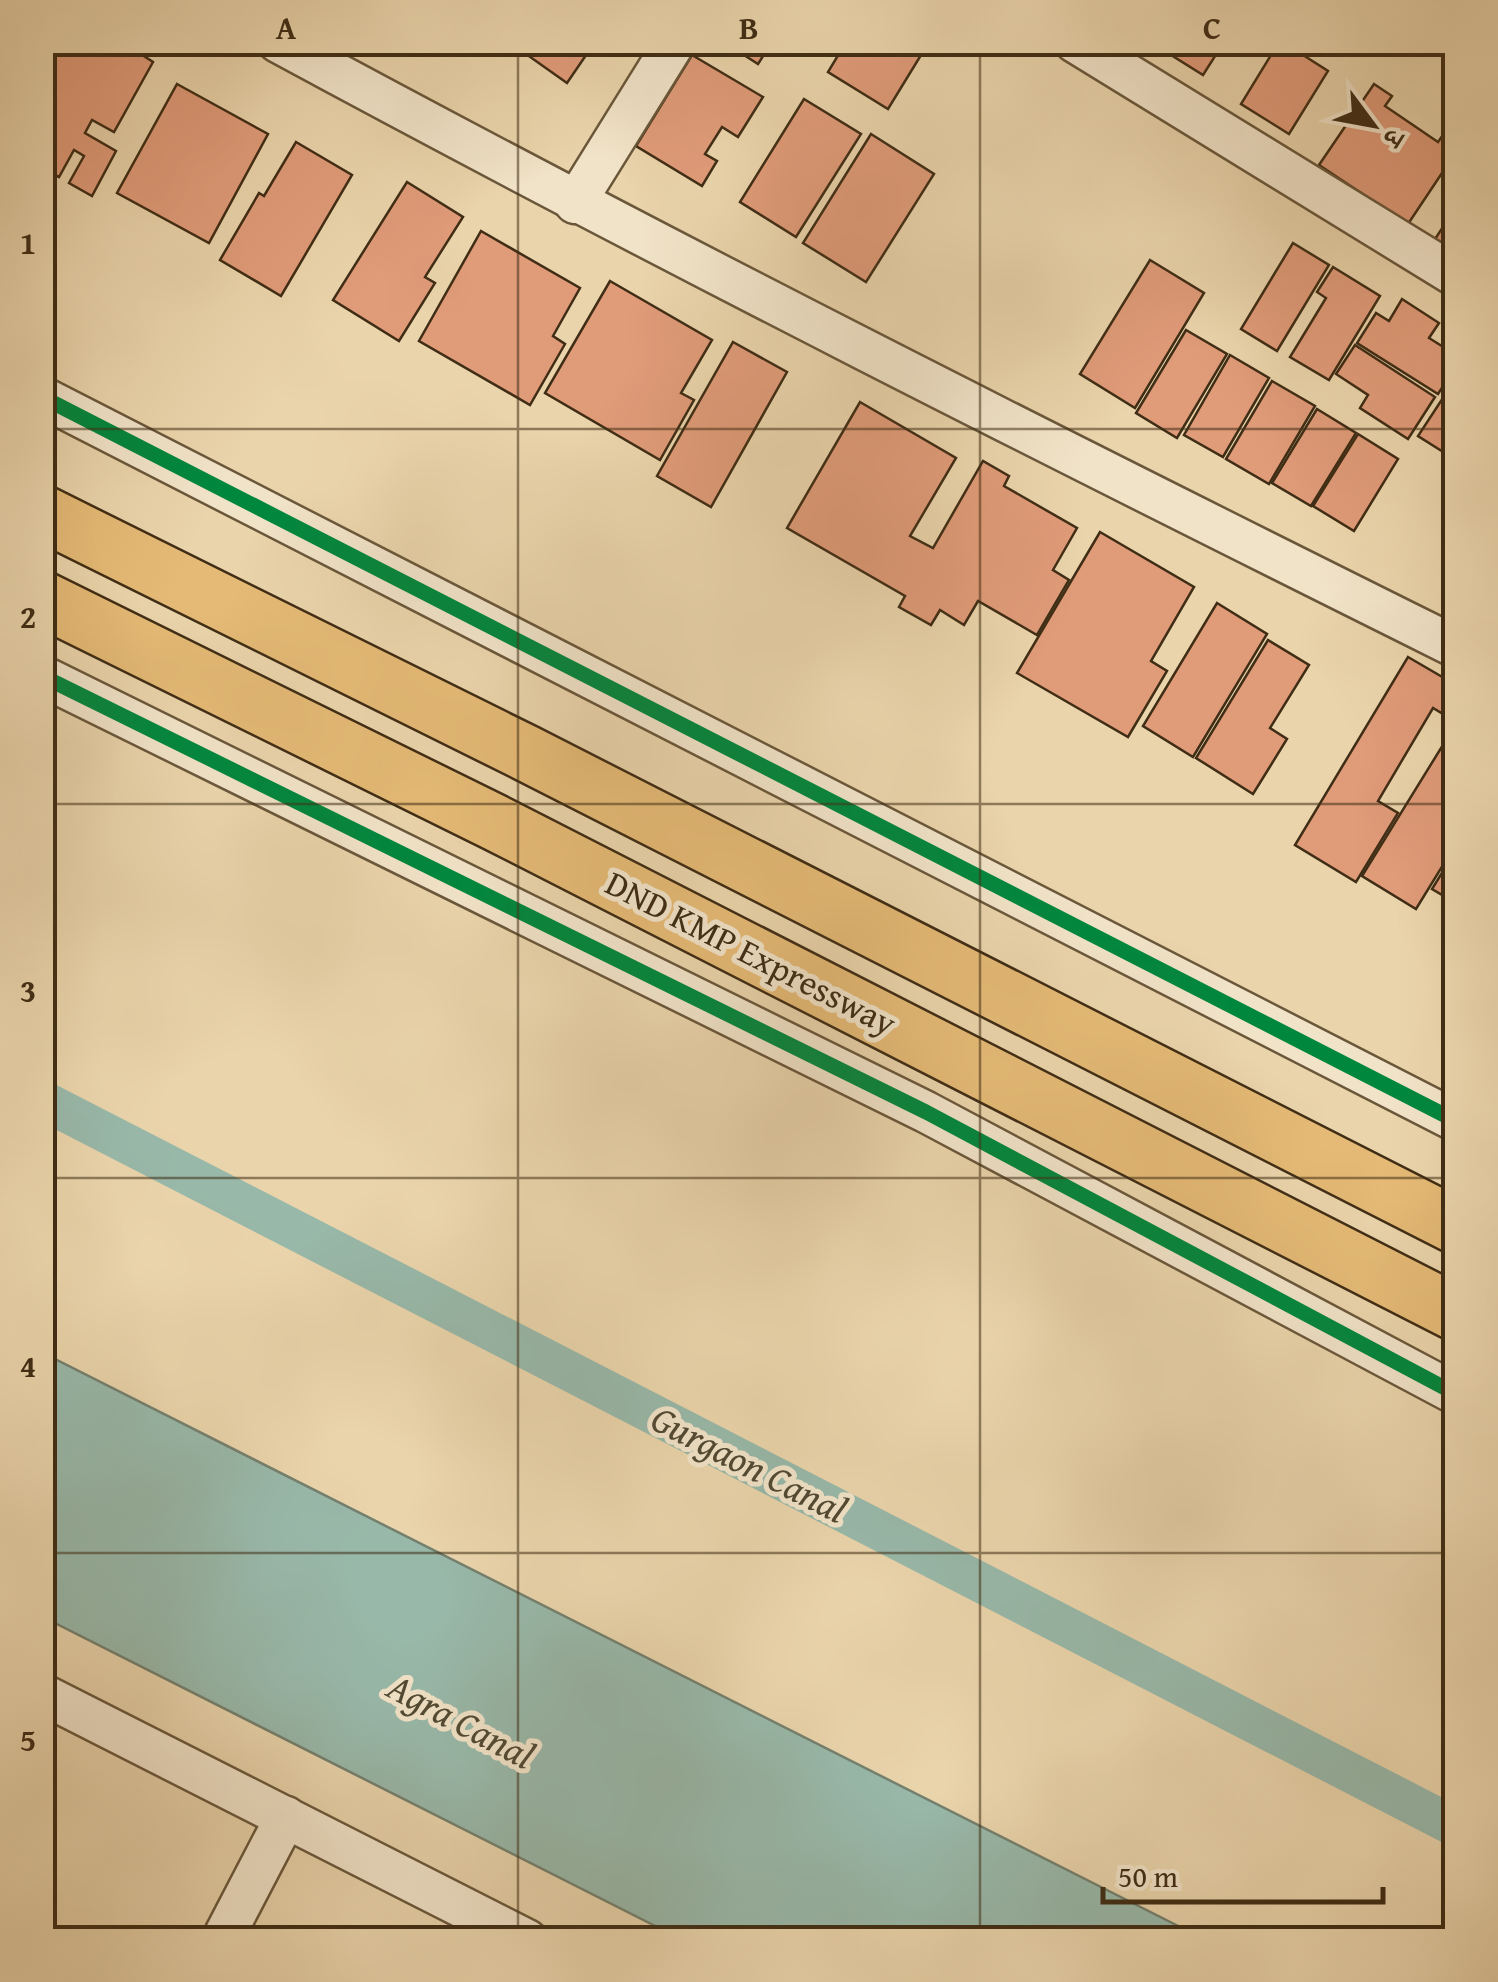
<svg xmlns="http://www.w3.org/2000/svg" width="1498" height="1982" font-family="'Gentium Book Plus','Noto Serif Devanagari',serif">
<rect width="100%" height="100%" fill="#ead4ab"/>
<filter id="stains"><feTurbulence type="fractalNoise" baseFrequency=".002" numOctaves="4"/><feColorMatrix values="0 0 0 0 .2 0 0 0 0 .09 0 0 0 0 .02 0 0 0 .5 -.17"/></filter>
<radialGradient id="worn" r=".72"><stop offset=".6" stop-color="#630" stop-opacity="0"/><stop offset="1" stop-color="#630" stop-opacity=".3"/></radialGradient>
<!-- water -->
<polygon fill="#98b8a9" stroke="#74806e" stroke-width="2.5" points="42,1353 43,1353 1204,1939 681,1939 43,1617"/>
<g fill="none" stroke-linecap="round" stroke-linejoin="round">
<!-- canal -->
<polyline stroke="#98b8a9" stroke-width="40" points="42,1100 1456,1827"/>
</g>
<!-- building -->
<g fill="#e09b79" stroke="#3f2d15" stroke-width="2.5">
<polygon points="42,42 122,42 153,62 114,132 92,120 85,133 116,151 92,196 69,183 84,156 74,150 59,177 42,169"/>
<polygon points="509,42 595,42 567,83"/>
<polygon points="732,42 772,42 758,64 730,46"/>
<polygon points="846,42 929,42 888,109 828,72"/>
<polygon points="1175,42 1224,42 1203,75 1168,53"/>
<polygon points="1279,42 1296,42 1292,48 1328,71 1289,134 1241,104"/>
<polygon points="692,55 763,97 738,137 722,127 705,154 717,161 702,186 636,146"/>
<polygon points="177,84 268,134 209,243 117,193"/>
<polygon points="1374,84 1392,96 1385,106 1438,142 1445,132 1456,139 1456,152 1408,224 1319,165"/>
<polygon points="804,99 861,134 796,237 740,202"/>
<polygon points="871,134 934,174 866,282 803,243"/>
<polygon points="296,142 352,175 281,296 220,260 259,193 264,196"/>
<polygon points="407,182 463,217 425,277 435,283 399,341 333,300"/>
<polygon points="1456,207 1456,252 1435,239"/>
<polygon points="481,231 580,288 553,336 565,344 530,405 419,341"/>
<polygon points="1293,243 1329,265 1277,351 1241,329"/>
<polygon points="1150,260 1204,293 1135,408 1080,374"/>
<polygon points="1333,267 1380,296 1329,380 1290,357 1326,298 1317,292"/>
<polygon points="610,281 712,340 681,393 694,400 660,460 545,393"/>
<polygon points="1402,299 1439,323 1429,338 1456,355 1456,366 1438,394 1357,343 1376,313 1389,321"/>
<polygon points="1186,330 1227,354 1177,438 1136,413"/>
<polygon points="733,342 787,372 711,507 657,476"/>
<polygon points="1355,345 1435,397 1408,439 1360,408 1368,395 1336,374"/>
<polygon points="1230,355 1269,378 1223,457 1184,435"/>
<polygon points="1456,378 1456,460 1418,436"/>
<polygon points="1272,381 1315,406 1269,484 1226,459"/>
<polygon points="860,402 956,458 910,536 933,548 983,461 1009,476 1004,486 1077,528 1053,570 1069,580 1037,635 978,601 964,625 940,610 931,625 899,607 905,596 787,528"/>
<polygon points="1317,409 1356,433 1311,506 1272,483"/>
<polygon points="1358,434 1398,459 1354,531 1313,506"/>
<polygon points="1100,532 1194,587 1151,661 1167,671 1128,737 1017,673"/>
<polygon points="1217,603 1267,634 1193,757 1143,726"/>
<polygon points="1268,640 1309,665 1270,728 1287,739 1253,794 1196,758"/>
<polygon points="1408,657 1456,685 1456,716 1453,720 1433,708 1378,801 1398,813 1356,882 1295,845"/>
<polygon points="1446,740 1456,746 1456,844 1416,909 1362,876"/>
<polygon points="1456,850 1456,903 1432,889"/>
</g>
<g fill="none" stroke-linecap="round" stroke-linejoin="round">
<!-- minor casing -->
<g stroke="#6a573a" stroke-width="45">
<g id="minor">
<path d="M278,42C666,252 1060,450 1456,647"/>
<polyline points="1075,42 1456,276"/>
<polyline points="575,203 675,42"/>
<polyline points="42,397 1456,1121"/>
<polyline points="42,676 926,1112 1456,1394"/>
<polyline points="42,1694 527,1940"/>
<polyline points="222,1940 286,1817"/>
</g>
</g>
<!-- highway casing -->
<g stroke="#3f2d15" stroke-width="60">
<g id="highway">
<polyline points="42,513 526,753 1456,1226"/>
<polyline points="42,599 494,822 1456,1313"/>
</g>
</g>
<!-- minor -->
<use href="#minor" stroke="#f1e3c8" stroke-width="40"/>
<!-- highway -->
<use href="#highway" stroke="#e5ba76" stroke-width="55"/>
<!-- cycleway casing -->
<g stroke="#f1e3c8" stroke-width="21">
<g id="cycleway">
<polyline points="42,397 1456,1121"/>
<polyline points="42,676 926,1112 1456,1394"/>
</g>
</g>
<!-- cycleway -->
<use href="#cycleway" stroke="#00873e" stroke-width="15"/>
</g>
<!-- grid -->
<path fill="none" stroke="#3f2d15" stroke-width="2.5" stroke-opacity="0.55" d="M518,42V1940M980,42V1940M42,429H1456M42,804H1456M42,1178H1456M42,1553H1456"/>
<g text-anchor="middle" stroke-width="10" stroke-linejoin="round" paint-order="stroke">
<!-- street labels -->
<g font-size="35" fill="#3f2d15" stroke="#f1e3c8">
<text transform="translate(751 953) rotate(27)" y="12">DND KMP Expressway</text>
</g>
<!-- water labels -->
<g font-size="38" font-style="italic" fill="#514933" stroke="#f1e3c8">
<text transform="translate(749 1464) rotate(27)" y="13">Gurgaon Canal</text>
<text transform="translate(461 1721) rotate(28)" y="13">Agra Canal</text>
</g>
</g>
<!-- margin -->
<rect width="1498" height="1982" fill="none" stroke="#ead4ab" stroke-width="110"/>
<!-- north arrow -->
<g transform="translate(1373 125) rotate(122)" stroke="#f1e3c8" stroke-width="8" paint-order="stroke">
<path d="M0-8L18 38L0 25L-18 38Z" fill="#3f2d15"/>
<text y="-15" font-size="28" font-weight="bold" text-anchor="middle" fill="#3f2d15">उ</text>
</g>
<!-- scale -->
<path d="M1103 1887v15h280v-15" fill="none" stroke="#3f2d15" stroke-width="5"/>
<text x="1118" y="1887" font-size="30" fill="#3f2d15" stroke="#f1e3c8" stroke-width="8" paint-order="stroke">50 m</text>
<rect x="55" y="55" width="1388" height="1872" fill="none" stroke="#3f2d15" stroke-width="4"/>
<g font-size="32" text-anchor="middle" font-weight="bold" fill="#3f2d15">
<text x="286" y="39">A</text>
<text x="749" y="39">B</text>
<text x="1212" y="39">C</text>
<text x="28" y="254">1</text>
<text x="28" y="628">2</text>
<text x="28" y="1002">3</text>
<text x="28" y="1377">4</text>
<text x="28" y="1751">5</text>
</g>
<rect width="100%" height="100%" filter="url(#stains)"/>
<rect width="100%" height="100%" fill="url(#worn)"/>
</svg>
